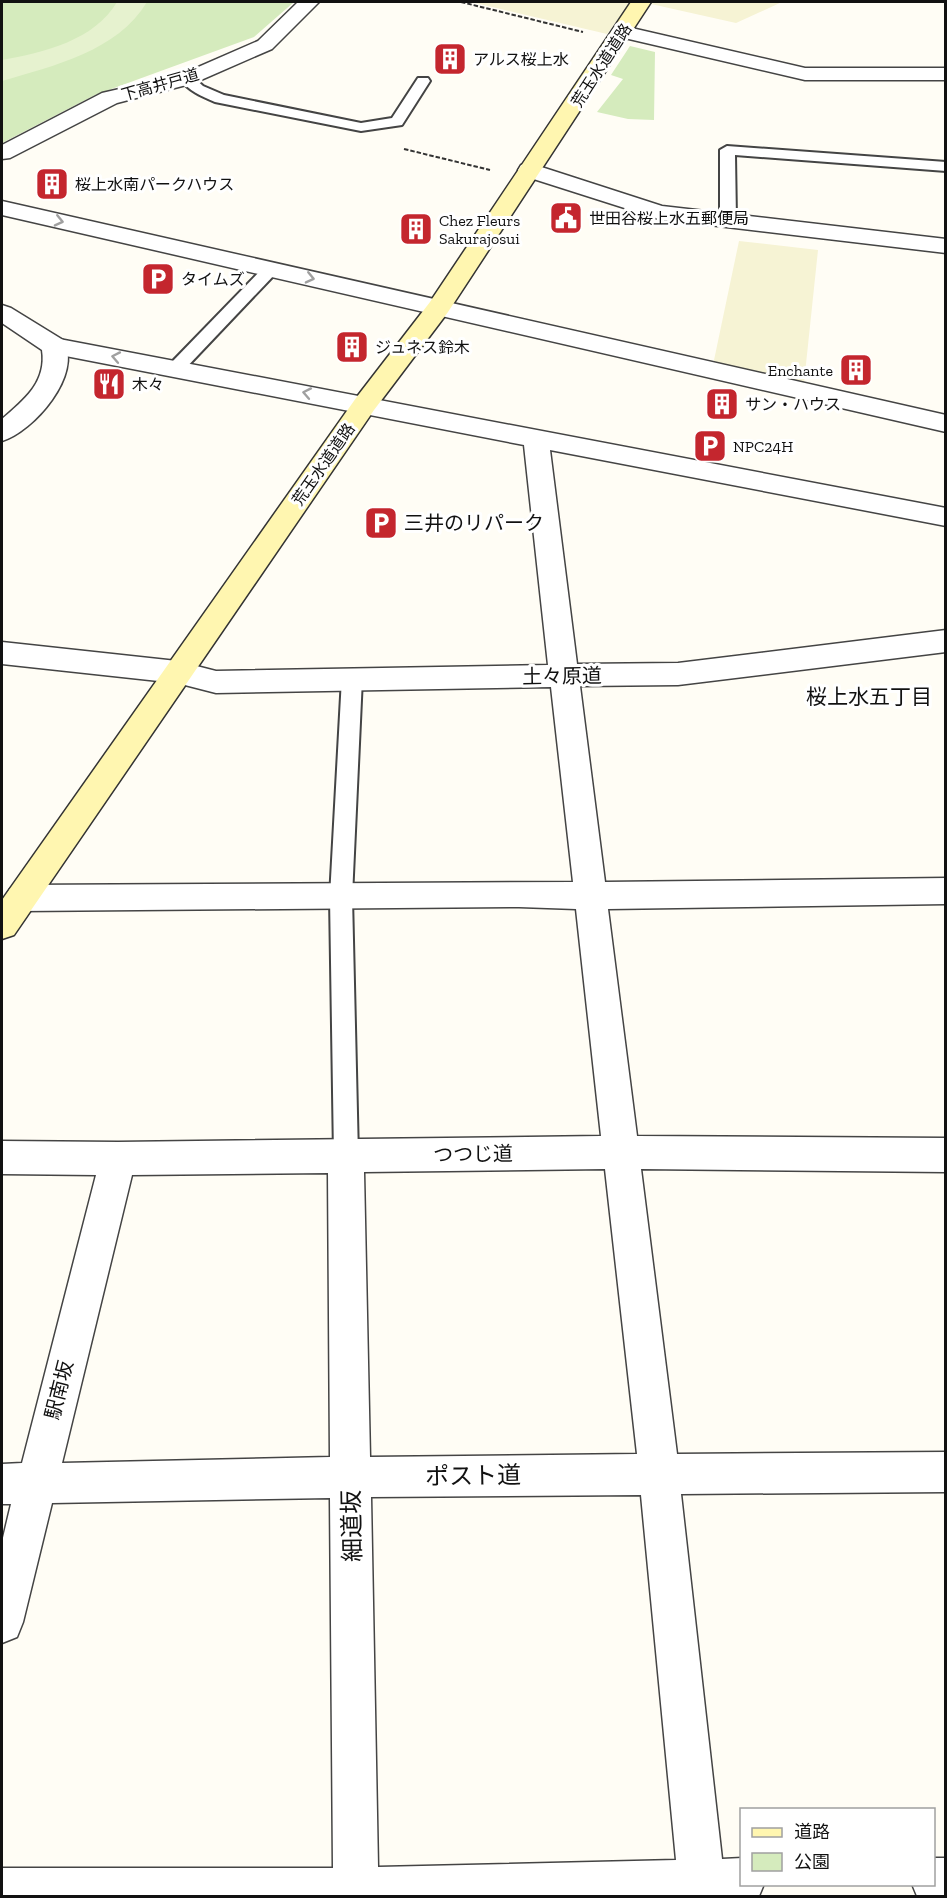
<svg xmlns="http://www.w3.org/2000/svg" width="947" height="1898" font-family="'Zilla Slab','Noto Sans JP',serif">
<rect width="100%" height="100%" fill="#fffdf5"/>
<!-- farmland -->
<g fill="#f6f3d4">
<polygon points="471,2 631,2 607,34"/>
<polygon points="642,2 782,2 736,23"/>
<polygon points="739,241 818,250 804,383 713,365"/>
</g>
<!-- green -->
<g fill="#d5ebbd">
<polygon points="2,2 294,2 254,37 95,95 2,143"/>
<polygon points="630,46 655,52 654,120 628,119 597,112 623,79 611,75"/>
</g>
<!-- pitch -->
<path fill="#e6f2cf" d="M117,2H147C118,51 53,66 2,81V60C43,53 95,40 117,2Z"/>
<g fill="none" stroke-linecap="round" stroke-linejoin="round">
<!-- service casing -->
<g stroke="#444" stroke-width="4">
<g id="service">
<path d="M187,75L192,76L203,86L224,95L361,123L392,118L418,78H428L430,81L402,125L361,131L215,102C201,96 189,91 180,79L182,76Z"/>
<polygon points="727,146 946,162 946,171 735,155 736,220 728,225 720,220 720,150"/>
<polygon points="271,264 279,269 277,272 182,372 170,372 167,368 170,364 265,266"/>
<polygon points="352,671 359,673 362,678 352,897 358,1156 355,1164 346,1167 337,1164 334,1156 330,897 342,678 345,673"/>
</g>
</g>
<!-- minor casing -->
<g stroke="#444" stroke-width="3">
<g id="minor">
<polygon points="623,26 805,68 946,68 946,80 805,80 616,36 613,32 616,28"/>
<polygon points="529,163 662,206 946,239 946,253 659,219 521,175 518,170 521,165"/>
<polygon points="2,201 946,415 946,432 2,215"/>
<path d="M54,338L946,508V526L550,450L577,664L678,663L946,630V652L678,685L580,686L605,882L946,878V904L608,909L637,1136L946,1138V1172L641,1169L677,1454L946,1452V1492L681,1494L722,1859L742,1858V1884H764L759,1896H2V1868H333L330,1498L52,1503L23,1622L17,1637L2,1643V1542L11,1504H2V1464L22,1463L96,1175L2,1174V1141L118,1142L601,1136L576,909L519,907L21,911L10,907L5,898L10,889L21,885L573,882L551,687L216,693L177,683L2,664V642L177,661L216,671L548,665L524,445L45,352L42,346L45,340ZM605,1169L637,1454L370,1457L364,1172ZM328,1173L330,1457L62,1463L132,1175ZM641,1495L676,1860L378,1867L371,1497Z"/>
<polygon points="934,1858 946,1858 946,1896 917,1896 912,1884 934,1884"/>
</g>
</g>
<!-- tertiary casing -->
<g stroke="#444" stroke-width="3">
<g id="tertiary">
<polygon points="298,2 319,2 272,49 194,83 117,103 10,158 2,159 2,145 102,93 180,75 258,41"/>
<path d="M2,305L11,308L63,340C84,374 33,432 2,441V419C24,400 47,382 42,350L2,323Z"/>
</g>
</g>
<!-- secondary casing -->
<g stroke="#333" stroke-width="3">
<polygon id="secondary" points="631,2 651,2 448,312 374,410 14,935 2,939 2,900 356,398 430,302"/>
</g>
<!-- path -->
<g stroke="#333" stroke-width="2" stroke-dasharray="4.5 2" stroke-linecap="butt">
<polyline points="461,2 583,32"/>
<polyline points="404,149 490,170"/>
</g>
<!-- service -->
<use href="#service" fill="#fff" fill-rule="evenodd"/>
<!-- minor -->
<use href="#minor" fill="#fff" fill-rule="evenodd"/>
<!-- tertiary -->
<use href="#tertiary" fill="#fff" fill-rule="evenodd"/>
<!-- secondary -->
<use href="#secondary" fill="#fff6b0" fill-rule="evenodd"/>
</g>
<!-- one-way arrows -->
<defs><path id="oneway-chevron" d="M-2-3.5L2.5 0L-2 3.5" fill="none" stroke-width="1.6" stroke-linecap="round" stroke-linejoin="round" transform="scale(1.5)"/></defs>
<g stroke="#a0a0a0">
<use href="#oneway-chevron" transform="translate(59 221) rotate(13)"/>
<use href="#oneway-chevron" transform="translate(310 278) rotate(13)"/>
<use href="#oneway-chevron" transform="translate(116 357) rotate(-169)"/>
<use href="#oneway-chevron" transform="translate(307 393) rotate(-169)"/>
</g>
<!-- icons -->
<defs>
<g id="building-square" transform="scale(1.725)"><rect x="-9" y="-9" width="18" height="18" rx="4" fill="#c4262e" stroke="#fff"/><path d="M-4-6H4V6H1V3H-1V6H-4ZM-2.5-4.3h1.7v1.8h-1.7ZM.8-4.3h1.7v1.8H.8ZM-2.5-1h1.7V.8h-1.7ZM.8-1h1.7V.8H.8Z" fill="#fff"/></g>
<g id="civic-square" transform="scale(1.725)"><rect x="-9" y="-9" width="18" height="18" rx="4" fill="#c4262e" stroke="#fff"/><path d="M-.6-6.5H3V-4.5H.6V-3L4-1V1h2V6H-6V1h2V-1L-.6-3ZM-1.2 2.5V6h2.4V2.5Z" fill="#fff"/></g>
<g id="parking-square" transform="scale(1.725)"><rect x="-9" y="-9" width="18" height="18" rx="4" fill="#c4262e" stroke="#fff"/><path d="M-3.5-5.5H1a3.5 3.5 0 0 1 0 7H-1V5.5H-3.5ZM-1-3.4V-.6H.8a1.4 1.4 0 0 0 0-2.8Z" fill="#fff"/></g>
<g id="restaurant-square" transform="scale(1.725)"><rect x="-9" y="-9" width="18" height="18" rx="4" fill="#c4262e" stroke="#fff"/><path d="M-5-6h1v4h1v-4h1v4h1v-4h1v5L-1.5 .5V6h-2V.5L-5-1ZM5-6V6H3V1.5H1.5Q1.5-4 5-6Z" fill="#fff"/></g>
</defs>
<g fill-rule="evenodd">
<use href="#building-square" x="450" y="59"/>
<use href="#building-square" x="52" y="184"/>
<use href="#civic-square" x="566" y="218"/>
<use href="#building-square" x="416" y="229"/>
<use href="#parking-square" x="158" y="279"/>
<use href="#building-square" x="352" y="347"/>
<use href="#building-square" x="856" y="370"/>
<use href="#restaurant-square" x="109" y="384"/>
<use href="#building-square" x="722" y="404"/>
<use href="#parking-square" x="710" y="446"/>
<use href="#parking-square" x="381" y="523"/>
</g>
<g text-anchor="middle" stroke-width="6" stroke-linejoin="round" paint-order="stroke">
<!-- far-poi labels -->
<g font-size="16" fill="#111" stroke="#fff" text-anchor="start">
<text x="473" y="65">アルス桜上水</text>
<text x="75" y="190">桜上水南パークハウス</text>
<text x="589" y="224">世田谷桜上水五郵便局</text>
<text x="439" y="226">Chez Fleurs<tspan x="439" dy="18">Sakurajosui</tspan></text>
<text x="181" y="285">タイムズ</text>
<text x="375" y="353">ジュネス鈴木</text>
<text x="833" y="376" text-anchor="end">Enchante</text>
<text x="132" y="390">木々</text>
<text x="745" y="410">サン・ハウス</text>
<text x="733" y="452">NPC24H</text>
</g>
<!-- far-street labels -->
<g font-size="16" fill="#111" stroke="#fff">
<text transform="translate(601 65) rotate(-57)" y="6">荒玉水道道路</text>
<text transform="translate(160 84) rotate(-16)" y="6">下高井戸道</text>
<text transform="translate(323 464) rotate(-55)" y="6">荒玉水道道路</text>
</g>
<!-- poi labels -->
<g font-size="20" fill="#111" stroke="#fff" text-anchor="start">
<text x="404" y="530">三井のリパーク</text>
</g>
<!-- street labels -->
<g font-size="20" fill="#111" stroke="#fff">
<text transform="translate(562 676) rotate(-1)" y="7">土々原道</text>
<text transform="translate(473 1154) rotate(-1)" y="7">つつじ道</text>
<text transform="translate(59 1390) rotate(-76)" y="7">駅南坂</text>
</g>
<!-- neighbourhood labels -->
<g font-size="21" fill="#111" stroke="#fff">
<text x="869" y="704">桜上水五丁目</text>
</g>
<!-- near-street labels -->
<g font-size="24" fill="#111" stroke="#fff">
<text transform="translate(473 1476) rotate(-1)" y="8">ポスト道</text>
<text transform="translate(352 1526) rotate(-91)" y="8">細道坂</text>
</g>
</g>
<!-- border -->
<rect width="947" height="1898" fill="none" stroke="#111111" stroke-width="6"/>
<!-- legend -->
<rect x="740" y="1808" width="195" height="78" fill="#ffffff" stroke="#a0a0a0" stroke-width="1.5"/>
<rect x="752" y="1828" width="30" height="9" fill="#fff6b0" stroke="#a0a0a0" stroke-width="1.5"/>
<text x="794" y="1838" font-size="18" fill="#111111">道路</text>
<rect x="752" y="1853" width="30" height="18" fill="#d5ebbd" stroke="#a0a0a0" stroke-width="1.5"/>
<text x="794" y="1868" font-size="18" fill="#111111">公園</text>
</svg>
